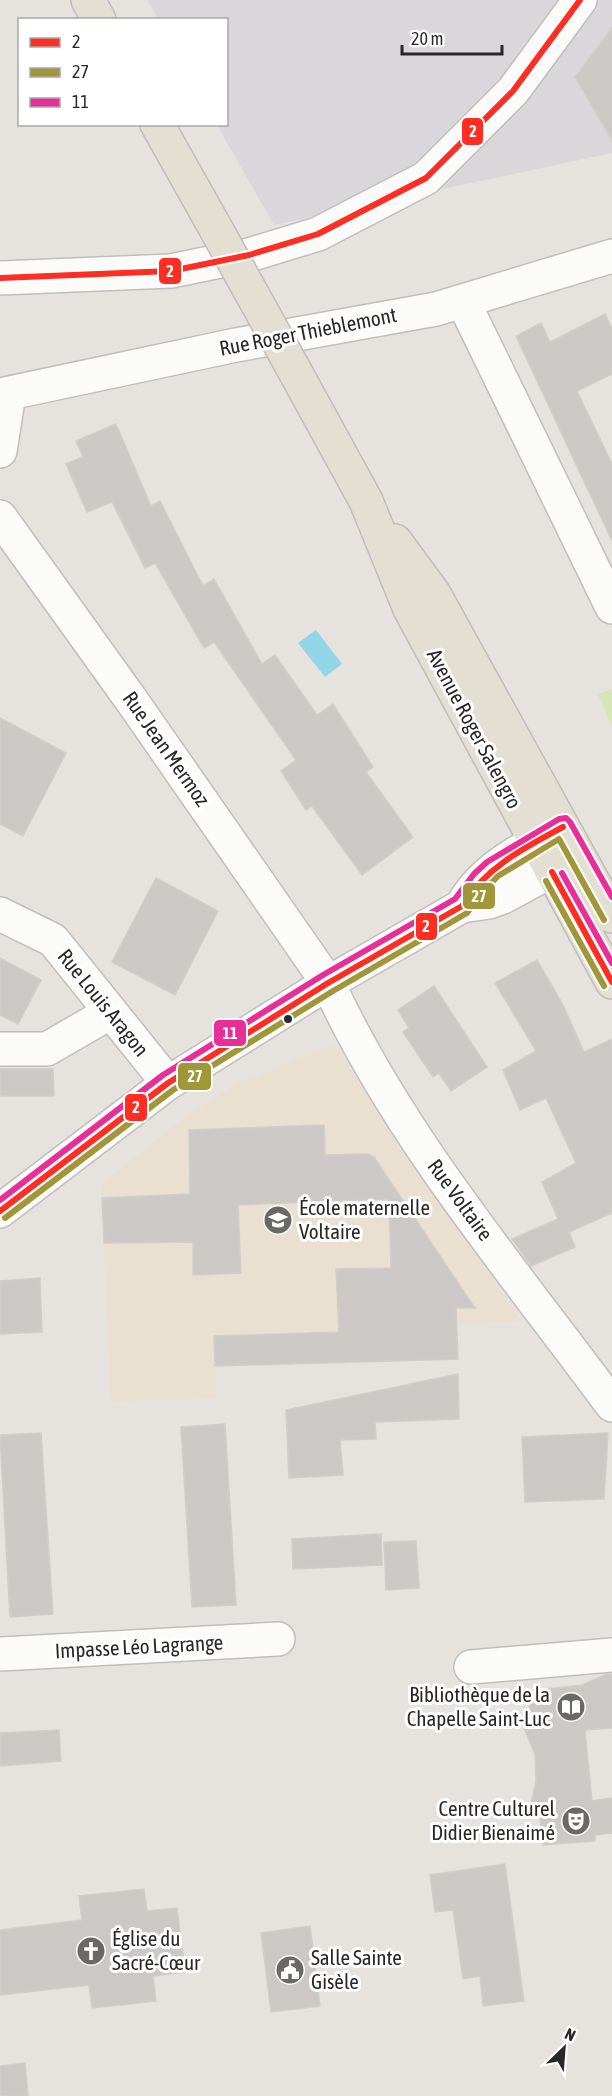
<svg xmlns="http://www.w3.org/2000/svg" width="612" height="2096" font-family="'Asap Condensed',sans-serif">
<rect width="100%" height="100%" fill="#e6e2de"/>
<!-- industrial -->
<polygon fill="#dad7da" points="147,0 612,0 612,153 274,225 217,125 226,124 226,20 158,19"/>
<!-- education -->
<polygon fill="#e9e0d2" points="334,1045 521,1321 214,1337 217,1398 111,1402 101,1184 189,1114 236,1084"/>
<!-- pitch -->
<polygon fill="#d5e5b5" points="612,689 612,727 598,694"/>
<!-- water -->
<polygon fill="#92d5e7" points="316,630 342,664 325,677 298,643"/>
<!-- building -->
<g fill="#cbc8c5" stroke="#d1ceca" stroke-width="1.5">
<polygon points="612,28 612,140 575,77"/>
<polygon points="605,314 612,329 612,374 577,391 612,464 612,541 516,336 541,323 550,342"/>
<polygon points="116,424 151,506 160,501 203,586 214,579 262,664 275,655 317,715 333,704 373,767 366,772 413,837 362,875 312,806 306,810 281,771 296,760 214,642 204,648 155,563 145,568 112,502 87,512 66,464 83,457 76,441"/>
<polygon points="0,718 66,753 23,836 0,824"/>
<polygon points="156,878 218,911 175,995 112,962"/>
<polygon points="0,958 41,980 18,1024 0,1015"/>
<polygon points="537,960 563,1005 584,1052 612,1039 612,1213 569,1232 575,1247 531,1266 512,1239 558,1219 542,1182 576,1163 546,1098 520,1110 503,1070 536,1051 495,983"/>
<polygon points="434,986 487,1067 451,1091 439,1073 433,1077 403,1032 409,1028 398,1010"/>
<polygon points="0,1069 53,1069 54,1096 0,1096"/>
<polygon points="324,1125 325,1155 368,1154 374,1157 475,1308 456,1308 458,1359 215,1366 214,1336 339,1332 336,1269 391,1268 389,1199 238,1205 241,1273 193,1275 193,1242 104,1243 102,1198 190,1194 189,1130"/>
<polygon points="40,1278 42,1332 0,1334 0,1281"/>
<polygon points="458,1374 459,1419 375,1422 376,1439 340,1440 343,1475 289,1478 286,1410"/>
<polygon points="225,1424 236,1605 192,1607 181,1427"/>
<polygon points="41,1433 53,1614 10,1617 0,1435"/>
<polygon points="608,1433 604,1499 525,1502 522,1437"/>
<polygon points="381,1534 382,1565 293,1569 292,1539"/>
<polygon points="416,1541 419,1588 386,1590 384,1542"/>
<polygon points="607,1674 612,1674 612,1728 585,1730 592,1801 612,1798 612,1833 595,1835 595,1841 543,1845 539,1808 530,1808 536,1781 535,1754 524,1728 531,1728 528,1691 582,1685"/>
<polygon points="59,1730 61,1761 0,1766 0,1733"/>
<polygon points="505,1864 524,2001 483,2006 480,1976 463,1979 453,1910 435,1912 430,1875"/>
<polygon points="144,1889 147,1911 177,1908 185,1972 153,1976 156,2001 92,2008 89,1985 0,1995 0,1930 82,1920 79,1896"/>
<polygon points="310,1926 320,2006 271,2012 261,1933"/>
<polygon points="25,2063 28,2096 0,2096 0,2066"/>
</g>
<g fill="none" stroke-linecap="round" stroke-linejoin="round">
<!-- minor casing -->
<g stroke="#c0bebf" stroke-width="36">
<g id="minor">
<polyline points="0,278 171,271 249,255 318,234 426,178 513,91 580,0"/>
<polyline points="463,301 612,607"/>
<polyline points="0,395 236,345 436,309 612,256"/>
<polyline points="0,451 9,394"/>
<path d="M0,517L132,701L328,983C399,1137 512,1269 612,1405"/>
<path d="M462,906C481,869 524,848 560,829"/>
<polyline points="0,914 53,940 168,1083"/>
<polyline points="0,1049 47,1049 111,1012"/>
<polyline points="0,1211 168,1083 328,983 462,906 489,902 503,897 575,858"/>
<polyline points="0,1654 278,1639"/>
<polyline points="471,1667 612,1655"/>
</g>
</g>
<!-- major casing -->
<g stroke="#bfbdbc" stroke-width="36">
<g id="major">
<polyline points="88,0 99,20"/>
<polyline points="157,124 216,229"/>
<polyline points="292,366 366,501 410,609 612,982"/>
<polyline points="395,541 434,594 612,916"/>
</g>
</g>
<!-- minor -->
<use href="#minor" stroke="#fbfbfa" stroke-width="33"/>
<!-- major -->
<use href="#major" stroke="#e4dfd3" stroke-width="33"/>
<!-- major-bridge casing -->
<g stroke="#bfbdbc" stroke-width="36" stroke-linecap="butt">
<polyline id="major-bridge" points="216,229 292,366"/>
</g>
<!-- major-bridge -->
<use href="#major-bridge" stroke="#e4dfd3" stroke-width="33"/>
<!-- bus-1 casing -->
<g stroke="#fff" stroke-width="10">
<g id="bus-1">
<polyline points="0,278 171,271 249,255 318,234 426,178 513,91 580,0"/>
<polyline points="552,872 612,982"/>
<path d="M0,1211L168,1083L328,983L462,906C486,867 524,848 563,827"/>
</g>
</g>
<!-- bus-2 casing -->
<g stroke="#fff" stroke-width="10">
<g id="bus-2">
<polyline points="546,881 604,986"/>
<polyline points="5,1218 173,1090 333,991 467,913 478,897 498,876 559,839 604,920"/>
</g>
</g>
<!-- bus-3 casing -->
<g stroke="#fff" stroke-width="10">
<g id="bus-3">
<polyline points="562,873 612,963"/>
<polyline points="0,1200 163,1075 323,975 455,899 474,874 487,862 559,819 566,818 570,822 612,897"/>
</g>
</g>
<!-- bus-1 -->
<use href="#bus-1" stroke="#ff2d22" stroke-width="6"/>
<!-- bus-2 -->
<use href="#bus-2" stroke="#9f9738" stroke-width="6"/>
<!-- bus-3 -->
<use href="#bus-3" stroke="#e92e97" stroke-width="6"/>
</g>
<!-- icons -->
<defs>
<g id="school-disc" transform="scale(1.5)"><circle r="9.5" fill="#6a6968" stroke="#fff"/><path d="M0-5L7-2L0 1L-7-2ZM-4 1L0 2.5L4 1V4Q0 6-4 4Z" fill="#fff"/></g>
<g id="library-disc" transform="scale(1.5)"><circle r="9.5" fill="#6a6968" stroke="#fff"/><path d="M-6-4Q-3-5.5-.7-3.5V5Q-3 3-6 4ZM6-4Q3-5.5 .7-3.5V5Q3 3 6 4Z" fill="#fff"/></g>
<g id="theatre-disc" transform="scale(1.5)"><circle r="9.5" fill="#6a6968" stroke="#fff"/><path d="M-5-5.5Q0-4 5-5.5V0Q5 5 0 6Q-5 5-5 0ZM-3.3-2.5H-1v1.5H-3.3ZM1-2.5H3.3v1.5H1ZM-2.8 1Q0 5.5 2.8 1Z" fill="#fff"/></g>
<g id="church-disc" transform="scale(1.5)"><circle r="9.5" fill="#6a6968" stroke="#fff"/><path d="M-1.2-6h2.4v3.5h3.3v2.4h-3.3V6h-2.4V-.1h-3.3v-2.4h3.3Z" fill="#fff"/></g>
<g id="civic-disc" transform="scale(1.5)"><circle r="9.5" fill="#6a6968" stroke="#fff"/><path d="M-.6-6.5H3V-4.5H.6V-3L4-1V1h2V6H-6V1h2V-1L-.6-3ZM-1.2 2.5V6h2.4V2.5Z" fill="#fff"/></g>
</defs>
<g fill-rule="evenodd">
<use href="#school-disc" x="278" y="1220"/>
<use href="#library-disc" x="571" y="1707"/>
<use href="#theatre-disc" x="576" y="1821"/>
<use href="#church-disc" x="91" y="1951"/>
<use href="#civic-disc" x="290" y="1970"/>
</g>
<!-- markers -->
<circle fill="#282828" stroke="#fff" stroke-width="2" cx="288" cy="1019" r="5"/>
<g text-anchor="middle" stroke-width="6" stroke-linejoin="round" paint-order="stroke">
<!-- street labels -->
<g font-size="21" fill="#282828" stroke="#fff">
<text transform="translate(308 332) rotate(-11)" y="7">Rue Roger Thieblemont</text>
<text transform="translate(474 729) rotate(62)" y="7">Avenue Roger Salengro</text>
<text transform="translate(166 749) rotate(55)" y="7">Rue Jean Mermoz</text>
<text transform="translate(103 1003) rotate(51)" y="7">Rue Louis Aragon</text>
<text transform="translate(460 1200) rotate(54)" y="7">Rue Voltaire</text>
<text transform="translate(139 1647) rotate(-3)" y="7">Impasse Léo Lagrange</text>
</g>
<!-- poi labels -->
<g font-size="21" fill="#282828" stroke="#fff" text-anchor="start">
<text x="299" y="1215">École maternelle<tspan x="299" dy="24">Voltaire</tspan></text>
<text x="550" y="1702" text-anchor="end">Bibliothèque de la<tspan x="550" dy="24">Chapelle Saint-Luc</tspan></text>
<text x="555" y="1816" text-anchor="end">Centre Culturel<tspan x="555" dy="24">Didier Bienaimé</tspan></text>
<text x="112" y="1946">Église du<tspan x="112" dy="24">Sacré-Cœur</tspan></text>
<text x="311" y="1965">Salle Sainte<tspan x="311" dy="24">Gisèle</tspan></text>
</g>
</g>
<g stroke="#fff" stroke-width="2">
<rect x="461" y="117" width="23" height="29" rx="6" fill="#ff2d22"/>
<rect x="158" y="257" width="24" height="28" rx="6" fill="#ff2d22"/>
<rect x="462" y="882" width="34" height="28" rx="6" fill="#9f9738"/>
<rect x="415" y="912" width="23" height="29" rx="6" fill="#ff2d22"/>
<rect x="213" y="1019" width="34" height="28" rx="6" fill="#e92e97"/>
<rect x="177" y="1062" width="35" height="29" rx="6" fill="#9f9738"/>
<rect x="124" y="1093" width="24" height="29" rx="6" fill="#ff2d22"/>
</g>
<g font-size="16" text-anchor="middle" font-weight="bold" fill="#fff">
<text x="473" y="137">2</text>
<text x="170" y="277">2</text>
<text x="479" y="902">27</text>
<text x="426" y="932">2</text>
<text x="230" y="1039">11</text>
<text x="195" y="1082">27</text>
<text x="136" y="1113">2</text>
</g>
<!-- legend -->
<rect x="18" y="18" width="210" height="108" fill="#ffffff" stroke="#a9a9a9" stroke-width="1.5"/>
<rect x="30" y="38" width="30" height="9" fill="#ff2d22" stroke="#a9a9a9" stroke-width="1.5"/>
<text x="72" y="48" font-size="18" fill="#282828">2</text>
<rect x="30" y="68" width="30" height="9" fill="#9f9738" stroke="#a9a9a9" stroke-width="1.5"/>
<text x="72" y="78" font-size="18" fill="#282828">27</text>
<rect x="30" y="98" width="30" height="9" fill="#e92e97" stroke="#a9a9a9" stroke-width="1.5"/>
<text x="72" y="108" font-size="18" fill="#282828">11</text>
<!-- north arrow -->
<g transform="translate(564 2048) rotate(25)" stroke="#ffffff" stroke-width="4.5" paint-order="stroke">
<path d="M0-4.5L10 22L0 15L-10 22Z" fill="#282828"/>
<text y="-9" font-size="16" font-weight="bold" text-anchor="middle" fill="#282828">N</text>
</g>
<!-- scale -->
<path d="M402 45v9h100v-9" fill="none" stroke="#282828" stroke-width="3"/>
<text x="411" y="45" font-size="18" fill="#282828" stroke="#ffffff" stroke-width="4.5" paint-order="stroke">20 m</text>
</svg>
